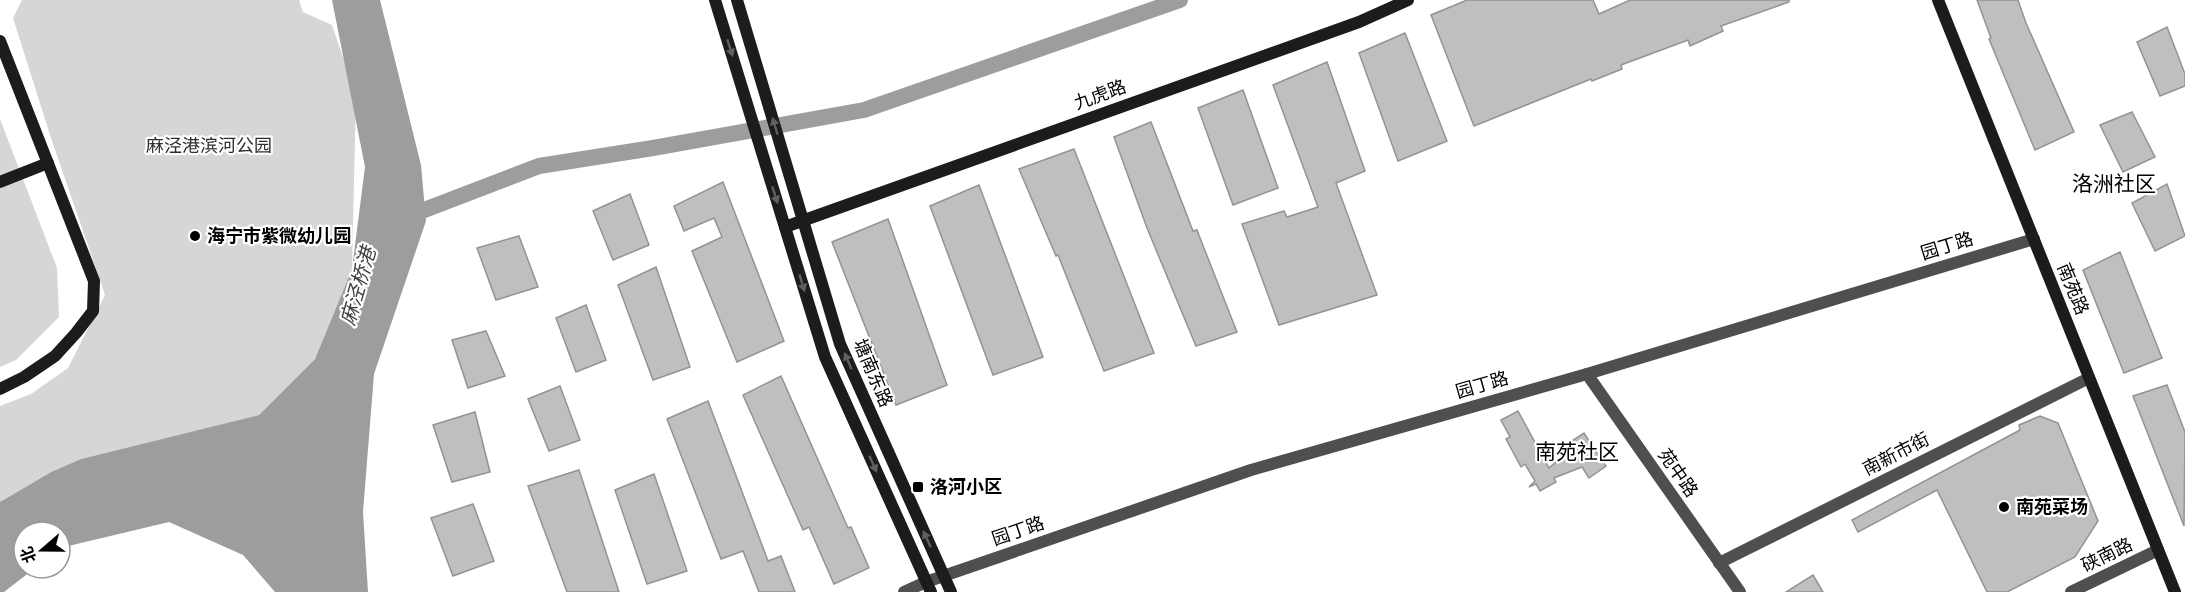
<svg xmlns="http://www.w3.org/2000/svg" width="2185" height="592" font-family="'Nunito Sans','Noto Sans SC',sans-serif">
<rect width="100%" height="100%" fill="#fff"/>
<!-- green -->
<g fill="#d6d6d6">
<polygon points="22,0 299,0 303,12 332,25 356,96 352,269 315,359 259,415 81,459 51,472 0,502 0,406 31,394 68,368 105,295 50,135 13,18"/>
<polygon points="0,119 57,268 59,317 16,360 0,367"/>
</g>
<!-- water -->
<polygon fill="#9d9d9d" points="332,0 380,0 421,165 426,221 374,374 363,512 368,592 275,592 243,555 169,522 60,548 60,532 24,532 24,568 35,568 4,592 0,592 0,502 51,472 81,459 259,415 315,359 352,269 365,167"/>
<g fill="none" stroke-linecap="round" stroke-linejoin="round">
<!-- canal -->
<polyline stroke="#9d9d9d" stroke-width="16" points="406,217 539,166 653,148 864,110 1180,0"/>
</g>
<!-- building -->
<g fill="#bfbfbf" stroke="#939393" stroke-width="1.5">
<polygon points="1467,0 1593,0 1599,14 1630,0 1789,0 1789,2 1721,26 1723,31 1690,46 1688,40 1621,65 1622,69 1592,81 1591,79 1474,126 1431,15"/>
<polygon points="1977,0 2018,0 2026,23 2074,132 2035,150 1989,39 1991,38"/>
<polygon points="2167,27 2185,74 2185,86 2160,96 2137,42"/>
<polygon points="1405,33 1447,141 1398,161 1359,53"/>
<polygon points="1327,62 1365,171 1336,183 1377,295 1279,325 1242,224 1284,211 1287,217 1318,207 1273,85"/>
<polygon points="1243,90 1278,188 1233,205 1198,108"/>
<polygon points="2132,112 2155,157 2123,172 2100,125"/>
<polygon points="1151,122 1193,231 1197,230 1200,238 1237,332 1196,346 1147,228 1114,137"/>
<polygon points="1074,149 1154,353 1104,371 1058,255 1056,256 1019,169"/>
<polygon points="723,182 784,341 737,362 692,251 722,237 714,218 684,231 674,206"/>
<polygon points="2167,184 2185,236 2155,251 2132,203"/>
<polygon points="979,185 1043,357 993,375 930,206"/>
<polygon points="630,194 649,245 613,260 593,211"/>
<polygon points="888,219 947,385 896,405 832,242"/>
<polygon points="519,236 538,287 496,300 477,248"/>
<polygon points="2120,252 2162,358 2124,373 2083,270"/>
<polygon points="656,267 690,367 653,380 618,285"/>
<polygon points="586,305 606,360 576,372 556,318"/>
<polygon points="486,331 505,376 468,388 452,340"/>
<polygon points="781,376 848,528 851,527 869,568 834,584 809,527 803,530 743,395"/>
<polygon points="2167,385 2185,432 2184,526 2133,396"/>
<polygon points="560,386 580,440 549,451 528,399"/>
<polygon points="708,401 768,561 781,556 795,592 759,592 743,551 721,559 667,419"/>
<polygon points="1518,411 1549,468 1569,450 1567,444 1584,433 1606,466 1589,478 1582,467 1554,478 1556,482 1540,491 1536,484 1529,487 1535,481 1525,464 1521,467 1506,439 1510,437 1501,420"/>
<polygon points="475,412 490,472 452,482 433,425"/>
<polygon points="2040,416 2058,423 2098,521 2075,557 2007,592 1987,592 1937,490 1858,532 1852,520 2020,430 2019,425"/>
<polygon points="579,470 619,592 567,592 528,486"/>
<polygon points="654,474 687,571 647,584 615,490"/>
<polygon points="473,504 494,561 453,576 431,518"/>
<polygon points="1813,575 1823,592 1786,592"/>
</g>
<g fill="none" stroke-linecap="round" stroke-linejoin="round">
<!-- street -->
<g stroke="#4f4f4f" stroke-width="12">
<polyline points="1587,374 1740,592"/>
<polyline points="1719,563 2089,378"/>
<polyline points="904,592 926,582 1251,470 1587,374 2034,239"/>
<polyline points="2071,592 2158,550"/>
</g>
<!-- secondary -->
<g stroke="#1c1c1c" stroke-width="12">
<polyline points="715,0 825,357 931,592"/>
<polyline points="737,0 840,344 951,592"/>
<polyline points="1938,0 2175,592"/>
<polyline points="0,41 94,281 93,311 76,333 55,356 24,377 0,389"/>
<polyline points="0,182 48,163"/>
<polyline points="785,227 1359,22 1408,0"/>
</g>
</g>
<!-- one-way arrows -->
<defs><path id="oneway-solid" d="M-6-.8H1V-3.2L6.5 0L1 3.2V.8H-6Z" transform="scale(1.5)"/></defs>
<g fill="#606060">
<use href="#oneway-solid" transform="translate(730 48) rotate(73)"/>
<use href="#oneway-solid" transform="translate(775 126) rotate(-107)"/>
<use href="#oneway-solid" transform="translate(775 195) rotate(72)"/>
<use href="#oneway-solid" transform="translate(802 283) rotate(73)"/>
<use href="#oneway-solid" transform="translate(848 361) rotate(-113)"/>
<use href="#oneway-solid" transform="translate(873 464) rotate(66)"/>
<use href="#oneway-solid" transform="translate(927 539) rotate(-115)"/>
</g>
<!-- markers -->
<g fill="#000" stroke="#fff" stroke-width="2">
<circle cx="195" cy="236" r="6"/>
<rect x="912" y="481" width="12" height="12" rx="3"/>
<circle cx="2004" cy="507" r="6"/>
</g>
<g text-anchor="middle" stroke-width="4.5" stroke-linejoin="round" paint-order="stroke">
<!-- street labels -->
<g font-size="18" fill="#000" stroke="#fff">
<text transform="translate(1100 95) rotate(-20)" y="6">九虎路</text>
<text transform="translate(1947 246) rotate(-17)" y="6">园丁路</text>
<text transform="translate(2073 289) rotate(68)" y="6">南苑路</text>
<text transform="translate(873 373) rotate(67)" y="6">塘南东路</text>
<text transform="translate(1482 385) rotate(-16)" y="6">园丁路</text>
<text transform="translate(1896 454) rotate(-27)" y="6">南新市街</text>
<text transform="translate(1678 473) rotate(55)" y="6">苑中路</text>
<text transform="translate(1018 531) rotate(-19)" y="6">园丁路</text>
<text transform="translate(2107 555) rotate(-26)" y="6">硖南路</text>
</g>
<!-- park labels -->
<g font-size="18" fill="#2d2d2d" stroke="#fff">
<text x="209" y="152">麻泾港滨河公园</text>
</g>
<!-- poi labels -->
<g font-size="18" font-weight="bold" fill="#000" stroke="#fff" text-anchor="start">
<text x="207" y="242">海宁市紫微幼儿园</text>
<text x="930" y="493">洛河小区</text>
<text x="2016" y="513">南苑菜场</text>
</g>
<!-- water labels -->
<g font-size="20" font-style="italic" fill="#3e3e3e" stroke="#fff">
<text transform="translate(358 286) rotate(-74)" y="7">麻泾桥港</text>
</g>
<!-- quarter labels -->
<g font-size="21" fill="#000" stroke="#fff">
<text x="2114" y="191">洛洲社区</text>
<text x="1577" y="459">南苑社区</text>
</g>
</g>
<!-- north arrow -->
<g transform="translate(42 550) rotate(250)"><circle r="28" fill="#ffffff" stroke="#999999" stroke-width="1.5"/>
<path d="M0-4.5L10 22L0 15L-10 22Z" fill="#000000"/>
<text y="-9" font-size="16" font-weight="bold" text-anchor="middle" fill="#000000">北</text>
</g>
</svg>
